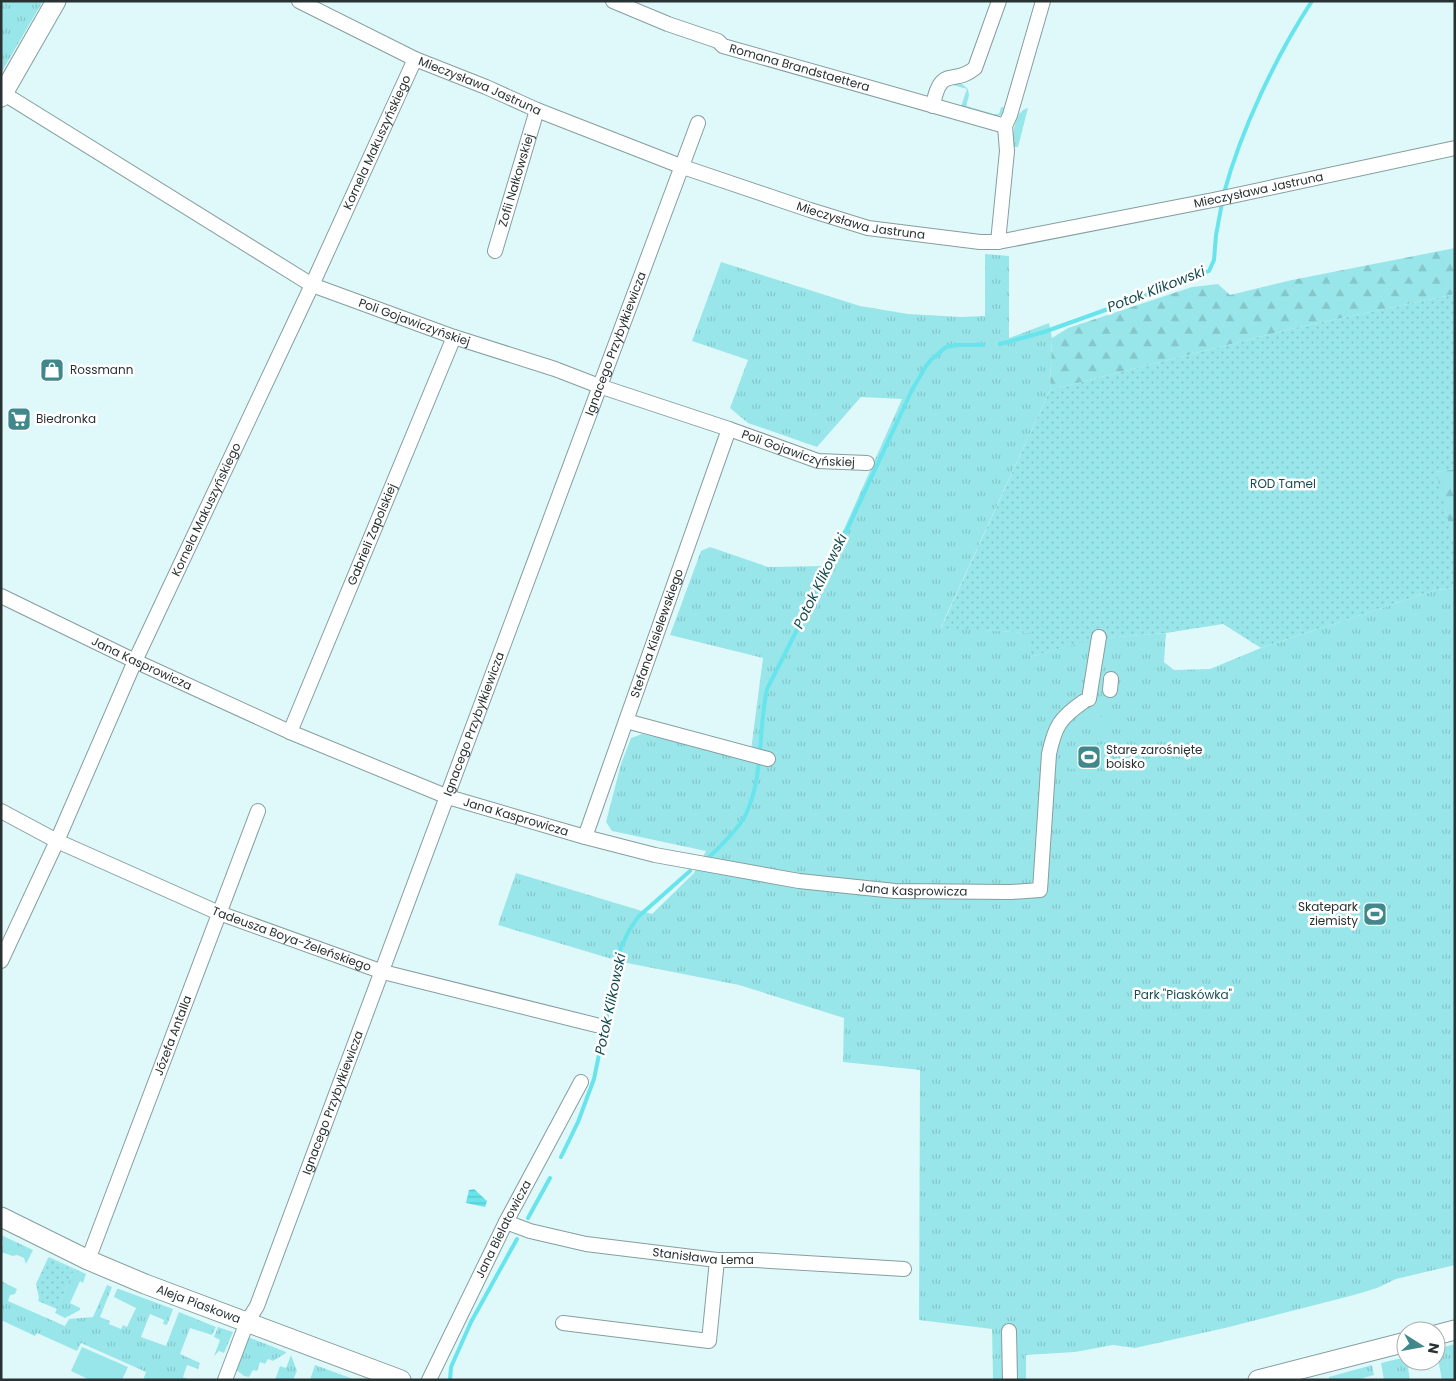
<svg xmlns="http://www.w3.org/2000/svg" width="1456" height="1381" font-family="Poppins,sans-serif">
<defs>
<pattern id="grass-tufts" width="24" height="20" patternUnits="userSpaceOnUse" patternTransform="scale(1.25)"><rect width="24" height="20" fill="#99e6ea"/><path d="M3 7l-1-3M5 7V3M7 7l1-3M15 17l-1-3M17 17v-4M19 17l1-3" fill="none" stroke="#84c6c9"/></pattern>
<pattern id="forest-firs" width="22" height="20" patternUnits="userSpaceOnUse" patternTransform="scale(1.25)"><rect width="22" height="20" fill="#99e6ea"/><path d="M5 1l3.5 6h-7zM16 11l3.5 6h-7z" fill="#84c6c9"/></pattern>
<pattern id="garden-dots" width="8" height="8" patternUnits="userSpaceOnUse" patternTransform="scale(1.25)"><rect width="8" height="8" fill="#99e6ea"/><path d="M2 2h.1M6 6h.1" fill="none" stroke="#84c6c9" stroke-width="1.8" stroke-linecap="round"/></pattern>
<pattern id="water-rules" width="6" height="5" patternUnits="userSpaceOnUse" patternTransform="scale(1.25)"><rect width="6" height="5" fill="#68e4ec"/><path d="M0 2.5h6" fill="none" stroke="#5ac4cb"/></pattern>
</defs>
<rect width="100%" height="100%" fill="#dff9fb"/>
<!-- grass -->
<g fill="url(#grass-tufts)">
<polygon points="1,1 43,1 1,73"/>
<polygon points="954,83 962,84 968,89 969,96 966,106 994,114 999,114 1001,107 1008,108 1003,115 996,116 961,106 967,89 953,85"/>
<path d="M1028,108L1018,147H1012C1014,133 1013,112 1028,108Z"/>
<polygon points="985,254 1009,256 1009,338 1049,323 1052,338 1050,390 941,627 1030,633 1030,657 1092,639 1166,633 1164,662 1174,670 1210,669 1261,648 1436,590 1455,588 1455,1265 1396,1279 1377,1288 1354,1295 1225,1328 1135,1348 1113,1345 1075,1352 1026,1355 1026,1380 993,1380 992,1329 919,1320 920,1070 843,1062 844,1018 739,985 622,962 498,925 516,873 652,914 694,873 706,851 612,831 606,822 621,764 631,738 642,734 750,758 763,658 670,635 701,551 710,547 768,567 823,566 836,547 902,399 861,397 817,447 748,423 730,408 748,360 692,341 721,262 860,306 908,314 961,317 985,316"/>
<polygon points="1,1235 33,1250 26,1264 24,1258 17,1255 13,1256 1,1252 3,1243"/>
<polygon points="49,1257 86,1274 83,1283 80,1281 71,1301 70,1303 80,1308 80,1310 65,1318 55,1313 74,1270 48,1258"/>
<polygon points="1,1281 17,1289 15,1294 10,1295 8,1301 65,1326 69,1319 93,1317 107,1285 112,1287 100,1317 110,1321 109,1324 121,1329 123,1325 127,1327 136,1308 114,1297 117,1289 119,1289 173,1309 167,1325 163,1324 164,1320 150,1314 141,1337 166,1346 179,1312 216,1327 212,1335 190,1328 180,1354 200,1363 198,1369 187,1365 183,1377 190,1380 143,1380 146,1372 81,1343 77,1351 37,1333 35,1336 1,1320"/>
<polygon points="218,1327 233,1332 224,1353 219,1351 214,1356 220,1340 214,1337"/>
<polygon points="248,1337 286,1352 286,1353 273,1361 268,1359 265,1364 260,1362 257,1371 253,1370 249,1377 244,1376 235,1369"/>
<polygon points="1455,1344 1455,1380 1442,1380 1436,1349"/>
<polygon points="291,1355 297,1371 293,1380 275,1380 280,1366 286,1368"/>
<polygon points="1406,1357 1406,1361 1425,1361 1426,1364 1408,1368 1410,1380 1384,1380 1381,1363"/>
<polygon points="315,1365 356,1380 310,1380"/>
<polygon points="1372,1365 1374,1375 1356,1380 1329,1380 1329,1377"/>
</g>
<!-- forest -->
<g fill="url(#forest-firs)">
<polygon points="1455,248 1455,294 1295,328 1050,390 1052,338 1068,328 1192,287 1218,284 1230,295 1292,280"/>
<polygon points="1455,469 1455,548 1435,472"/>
</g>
<!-- garden -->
<g fill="url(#garden-dots)">
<polygon points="1455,294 1455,469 1436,472 1455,548 1455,588 1436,590 1261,648 1223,624 1166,633 1094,639 1030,657 1030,633 941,628 1050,390 1295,328"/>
<polygon points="48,1258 74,1270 57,1309 38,1301 39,1298 36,1284"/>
</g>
<!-- pitch -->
<g fill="#99e6ea">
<polygon points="1091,717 1118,717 1117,729 1091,729"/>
<polygon points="1108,744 1109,768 1070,769 1069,746"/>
<polygon points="82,1347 128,1367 122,1380 90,1380 71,1371"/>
</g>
<!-- water -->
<polygon fill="url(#water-rules)" points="474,1189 487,1201 485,1207 466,1203 469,1190"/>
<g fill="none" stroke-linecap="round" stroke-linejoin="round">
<!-- stream -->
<g stroke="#68e4ec" stroke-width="4">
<path d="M1224,193C1241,130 1276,56 1312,1"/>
<polyline points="1000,344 1044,332 1147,295 1209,271 1214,260 1216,235 1222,203"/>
<path d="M708,858C719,848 740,827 746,814C764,776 758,730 767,689L839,547L912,390L926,366L931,360L946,347L958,345H983"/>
<polyline points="561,1157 578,1122 594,1079 621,947 630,929 638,917 690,871"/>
<polyline points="528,1218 550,1178"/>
<polyline points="450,1380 451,1367 471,1322 517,1239"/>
</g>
<!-- street casing -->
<g stroke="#859e9f" stroke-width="16">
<g id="street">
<path id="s1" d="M299,1L415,59L486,87L537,110L683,167L810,210L868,228L980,242H998L1213,200L1455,148"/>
<path id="s2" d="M613,1L668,24L718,41L723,46L1005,126"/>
<path id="s3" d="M1,92L312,285L454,337L555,369L599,386L729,429L818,461L867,463"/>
<path d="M933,106C940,64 954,86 975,68L999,1"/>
<polyline points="998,242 1007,151 1005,126 1010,115 1043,1"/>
<path id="s4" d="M495,251L537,110"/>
<path id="s5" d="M1,596L135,661L290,732L448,797L585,837L655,855L799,881L895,891L1011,892L1040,890L1049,754C1055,726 1060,718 1083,702"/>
<polyline points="1110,690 1111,679"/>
<polyline points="1089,699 1099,637"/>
<polyline points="626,721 768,759"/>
<path id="s6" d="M290,732L454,337"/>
<path id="s7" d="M1,811L57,841L219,913L383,972L596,1025"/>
<path id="s8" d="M585,837L729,429"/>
<path id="s9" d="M1,961L57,841L135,661L312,285L415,59"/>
<path id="s10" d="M506,1222L530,1231L586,1244L717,1260H756L904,1269"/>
<path id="s11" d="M88,1260L258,811"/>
<polyline points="563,1323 709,1341 717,1260"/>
<polyline points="1009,1331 1010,1380"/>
<path id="s12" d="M225,1380L247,1322L257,1306L698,123"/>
<path id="s13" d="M429,1380L506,1222L581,1082"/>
</g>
</g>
<!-- secondary casing -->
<g stroke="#859e9f" stroke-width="21">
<g id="secondary">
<polyline points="1,97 56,1"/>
<path id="s14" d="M1,1217L88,1260L145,1284L401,1380"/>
<polyline points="1436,1335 1455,1330"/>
<polyline points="1258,1380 1406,1342"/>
</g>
</g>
<!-- street -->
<use href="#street" stroke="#fff" stroke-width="14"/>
<!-- secondary -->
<use href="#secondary" stroke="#fff" stroke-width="19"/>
</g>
<!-- icons -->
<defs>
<g id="shop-square" transform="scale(1.25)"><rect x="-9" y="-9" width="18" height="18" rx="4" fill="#40888c" stroke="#fff"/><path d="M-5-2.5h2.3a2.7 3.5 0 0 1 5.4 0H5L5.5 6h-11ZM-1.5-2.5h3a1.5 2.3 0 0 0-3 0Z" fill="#fff"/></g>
<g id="supermarket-square" transform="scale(1.25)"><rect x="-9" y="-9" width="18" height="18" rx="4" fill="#40888c" stroke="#fff"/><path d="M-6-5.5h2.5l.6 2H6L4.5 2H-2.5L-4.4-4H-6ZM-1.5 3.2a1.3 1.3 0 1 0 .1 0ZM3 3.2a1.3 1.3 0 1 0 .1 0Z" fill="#fff"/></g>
<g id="stadium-square" transform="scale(1.25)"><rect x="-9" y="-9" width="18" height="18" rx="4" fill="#40888c" stroke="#fff"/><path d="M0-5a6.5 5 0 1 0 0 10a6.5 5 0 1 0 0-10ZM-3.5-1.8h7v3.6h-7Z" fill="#fff"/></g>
</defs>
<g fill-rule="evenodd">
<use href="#shop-square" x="52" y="370"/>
<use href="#supermarket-square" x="19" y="419"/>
<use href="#stadium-square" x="1089" y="757"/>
<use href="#stadium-square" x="1375" y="914"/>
</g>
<g text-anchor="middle" stroke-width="5" stroke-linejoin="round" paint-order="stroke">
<!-- street labels -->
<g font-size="12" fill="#283233" stroke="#fff">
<text dy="4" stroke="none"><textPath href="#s2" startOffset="199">Romana Brandstaettera</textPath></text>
<text dy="4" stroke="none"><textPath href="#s1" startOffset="200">Mieczysława Jastruna</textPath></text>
<text dy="4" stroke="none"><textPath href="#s9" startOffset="901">Kornela Makuszyńskiego</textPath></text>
<text dy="4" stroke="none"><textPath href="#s4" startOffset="74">Zofii Nałkowskiej</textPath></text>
<text dy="4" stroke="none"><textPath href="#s1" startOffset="1010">Mieczysława Jastruna</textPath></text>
<text dy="4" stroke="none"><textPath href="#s1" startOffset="605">Mieczysława Jastruna</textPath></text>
<text dy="4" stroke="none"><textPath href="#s3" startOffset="475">Poli Gojawiczyńskiej</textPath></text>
<text dy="4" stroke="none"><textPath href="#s12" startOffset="1108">Ignacego Przybyłkiewicza</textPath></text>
<text dy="4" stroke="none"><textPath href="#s3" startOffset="880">Poli Gojawiczyńskiej</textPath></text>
<text dy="4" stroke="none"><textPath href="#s9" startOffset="496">Kornela Makuszyńskiego</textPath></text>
<text dy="4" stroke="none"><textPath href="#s6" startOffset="214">Gabrieli Zapolskiej</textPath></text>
<text dy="4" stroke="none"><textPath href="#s8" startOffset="216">Stefana Kisielewskiego</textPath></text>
<text dy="4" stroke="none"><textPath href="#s5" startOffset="156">Jana Kasprowicza</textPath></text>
<text dy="4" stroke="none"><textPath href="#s12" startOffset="702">Ignacego Przybyłkiewicza</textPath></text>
<text dy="4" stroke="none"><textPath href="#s5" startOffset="561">Jana Kasprowicza</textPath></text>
<text dy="4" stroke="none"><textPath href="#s5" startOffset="966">Jana Kasprowicza</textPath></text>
<text dy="4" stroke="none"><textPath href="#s7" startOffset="318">Tadeusza Boya-Żeleńskiego</textPath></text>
<text dy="4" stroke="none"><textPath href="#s11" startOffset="240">Józefa Antalla</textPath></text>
<text dy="4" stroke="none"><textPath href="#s12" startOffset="298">Ignacego Przybyłkiewicza</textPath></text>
<text dy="4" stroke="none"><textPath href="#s13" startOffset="168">Jana Bielatowicza</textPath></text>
<text dy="4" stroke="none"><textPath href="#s10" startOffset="201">Stanisława Lema</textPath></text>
<text dy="4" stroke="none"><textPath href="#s14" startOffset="216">Aleja Piaskowa</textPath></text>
</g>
<!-- poi labels -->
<g font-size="12" fill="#283233" stroke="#fff" text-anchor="start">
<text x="70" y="374">Rossmann</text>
<text x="36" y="423">Biedronka</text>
<text x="1106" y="754">Stare zarośnięte<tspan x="1106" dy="14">boisko</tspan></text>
<text x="1358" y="911" text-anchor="end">Skatepark<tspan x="1358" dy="14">ziemisty</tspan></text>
</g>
<!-- park labels -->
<g font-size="12" fill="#154d50" stroke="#fff">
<text x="1283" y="488">ROD Tamel</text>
<text x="1183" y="999">Park "Piaskówka"</text>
</g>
<!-- water labels -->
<g font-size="14" font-style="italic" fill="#134b4f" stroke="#fff">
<text transform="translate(1156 289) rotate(-21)" y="5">Potok Klikowski</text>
<text transform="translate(820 581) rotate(-64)" y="5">Potok Klikowski</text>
<text transform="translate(610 1004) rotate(-78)" y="5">Potok Klikowski</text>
</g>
</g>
<!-- border -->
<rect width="1456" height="1381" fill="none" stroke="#283233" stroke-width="5"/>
<!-- north arrow -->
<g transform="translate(1421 1346) rotate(101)"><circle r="24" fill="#ffffff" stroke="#a9adad"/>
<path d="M0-4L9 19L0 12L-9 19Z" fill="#40888c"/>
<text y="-8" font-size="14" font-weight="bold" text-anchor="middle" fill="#283233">N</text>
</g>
</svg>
